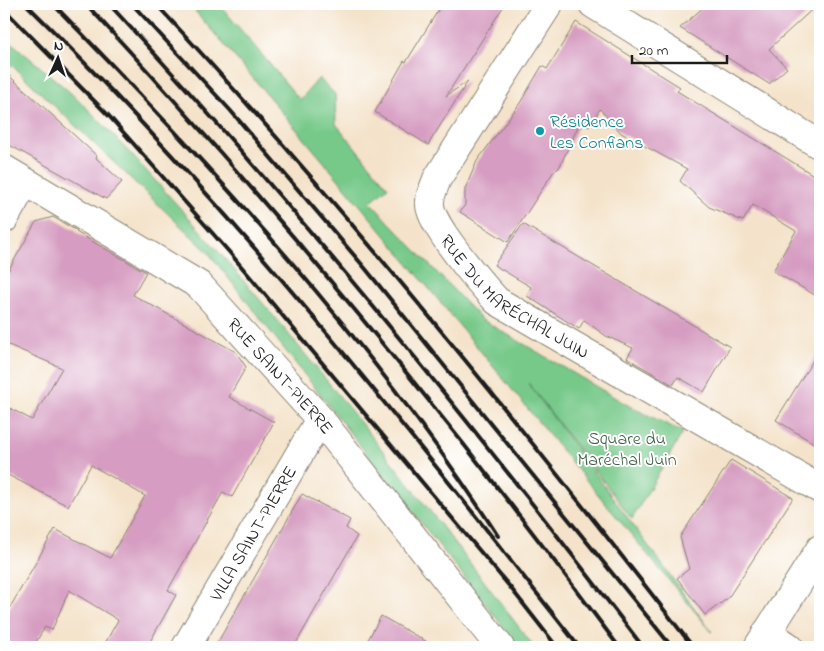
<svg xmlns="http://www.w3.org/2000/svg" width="824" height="651" font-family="'Indie Flower',sans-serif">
<rect width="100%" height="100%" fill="#fff"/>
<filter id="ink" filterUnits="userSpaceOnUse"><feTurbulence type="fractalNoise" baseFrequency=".02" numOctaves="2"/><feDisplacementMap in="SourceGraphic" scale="10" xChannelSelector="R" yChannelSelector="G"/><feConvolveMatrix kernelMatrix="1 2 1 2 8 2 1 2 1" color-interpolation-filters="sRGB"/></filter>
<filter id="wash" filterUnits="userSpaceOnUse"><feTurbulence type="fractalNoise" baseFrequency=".0096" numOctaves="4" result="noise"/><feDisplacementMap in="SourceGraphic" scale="20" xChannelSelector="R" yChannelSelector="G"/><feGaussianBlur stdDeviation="1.12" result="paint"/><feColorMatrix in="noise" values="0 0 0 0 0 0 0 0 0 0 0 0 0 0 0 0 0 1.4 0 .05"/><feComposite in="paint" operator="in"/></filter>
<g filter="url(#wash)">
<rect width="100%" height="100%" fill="#f4e3ca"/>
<!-- green -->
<g fill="#77c98a" stroke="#4a7253">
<path d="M189,4H219L300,100L319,78L335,94L336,124L388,187L370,202L481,319L631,407L683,432L632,519L528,383L712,632C537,423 368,209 189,4Z"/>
<path d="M4,36C31,60 61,83 87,108C250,276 393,461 534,647H519L207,251L4,58Z"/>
</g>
<g id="blocks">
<!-- building -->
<g fill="#d69cc1">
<polygon points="442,4 505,4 446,96 468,81 428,145 375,112 404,61 406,62"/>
<polygon points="707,4 818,4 769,49 787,68 769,84 680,28"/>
<polygon points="576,22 680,87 677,91 820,179 820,298 773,271 796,231 753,205 743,221 709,207 680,181 687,169 621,133 600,109 589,127 580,122 559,168 554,171 508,242 460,212 465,205 465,189 477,161 520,103 542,66 547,69"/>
<polygon points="4,71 97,156 96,158 122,182 106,199 4,142"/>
<polygon points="53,217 77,231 76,232 146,272 133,295 236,352 246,367 229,397 274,422 232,497 223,492 168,590 176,595 147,647 103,647 118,620 69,590 52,630 45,627 33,647 4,647 4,618 55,529 110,558 145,496 91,465 68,506 4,473 4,405 32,420 62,368 4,343 4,278 36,222"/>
<polygon points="523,224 730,347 704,392 678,377 673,385 627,358 633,348 606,336 584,320 579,329 527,296 531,287 494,265"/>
<polygon points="820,349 820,447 776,420"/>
<polygon points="731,460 793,498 728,598 705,615 677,578 689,569 680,537"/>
<polygon points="302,494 350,520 346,528 357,536 294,647 215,647"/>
<polygon points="381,616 436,647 364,647"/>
</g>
</g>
</g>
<g filter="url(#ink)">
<use href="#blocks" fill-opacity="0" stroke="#888073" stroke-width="1"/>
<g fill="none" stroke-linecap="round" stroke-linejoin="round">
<!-- minor casing -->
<g stroke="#888073" stroke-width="30">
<g id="minor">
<path id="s1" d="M549,4L437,179C434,188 429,196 430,205C431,226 481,284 497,301L820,489"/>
<polyline points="593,4 820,145"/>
<path id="s2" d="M4,169L199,285L320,419L500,647"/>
<polyline points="4,219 25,182"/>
<polyline points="767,632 789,647"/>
<path id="s3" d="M186,647L320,419"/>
<polyline points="758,647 820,549"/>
</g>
</g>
<!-- minor -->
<use href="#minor" stroke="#fff" stroke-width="28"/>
<!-- rail -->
<g stroke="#1c1c1c" stroke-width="4">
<path d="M26,4C228,202 405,425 579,647"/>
<path d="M53,4C214,169 372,341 498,536"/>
<path d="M86,4C276,208 453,423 619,647"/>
<path d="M109,4C299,209 474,425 643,647"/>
<polyline points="132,4 230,110 365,268 672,647"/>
<path d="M156,4C346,208 522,427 693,647"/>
<polyline points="4,9 109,116 230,253 510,587 557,647"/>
</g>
</g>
</g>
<!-- markers -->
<circle fill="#0f9aa8" stroke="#fff" stroke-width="2" cx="540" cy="131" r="5"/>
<g text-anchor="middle" stroke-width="4" stroke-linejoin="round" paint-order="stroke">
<!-- culture labels -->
<g font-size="18" fill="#0d838f" stroke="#fff" text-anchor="start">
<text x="550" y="127">Résidence<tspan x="550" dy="21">Les Conflans</tspan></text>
</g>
<!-- street labels -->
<g font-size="18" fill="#1c1c1c" stroke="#fff">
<text dy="6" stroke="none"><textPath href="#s1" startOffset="364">RUE DU MARÉCHAL JUIN</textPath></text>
<text dy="6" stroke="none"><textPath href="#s2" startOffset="349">RUE SAINT-PIERRE</textPath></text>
<text dy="6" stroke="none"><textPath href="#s3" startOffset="132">VILLA SAINT-PIERRE</textPath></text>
</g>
<!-- park labels -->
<g font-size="18" fill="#406148" stroke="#fff">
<text x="627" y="444">Square du<tspan x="627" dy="21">Maréchal Juin</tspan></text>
</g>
</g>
<!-- margin -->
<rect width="824" height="651" fill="none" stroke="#fff" stroke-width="20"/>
<!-- north arrow -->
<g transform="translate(58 58) rotate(3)" stroke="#ffffff" stroke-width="4" paint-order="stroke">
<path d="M0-4L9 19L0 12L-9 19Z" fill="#1c1c1c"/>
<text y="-8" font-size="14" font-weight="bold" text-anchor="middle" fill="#1c1c1c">N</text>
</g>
<!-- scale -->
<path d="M632 55v8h95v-8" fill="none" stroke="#1c1c1c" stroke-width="2.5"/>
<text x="639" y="55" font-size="15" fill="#1c1c1c" stroke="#ffffff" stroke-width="4" paint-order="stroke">20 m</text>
</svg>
